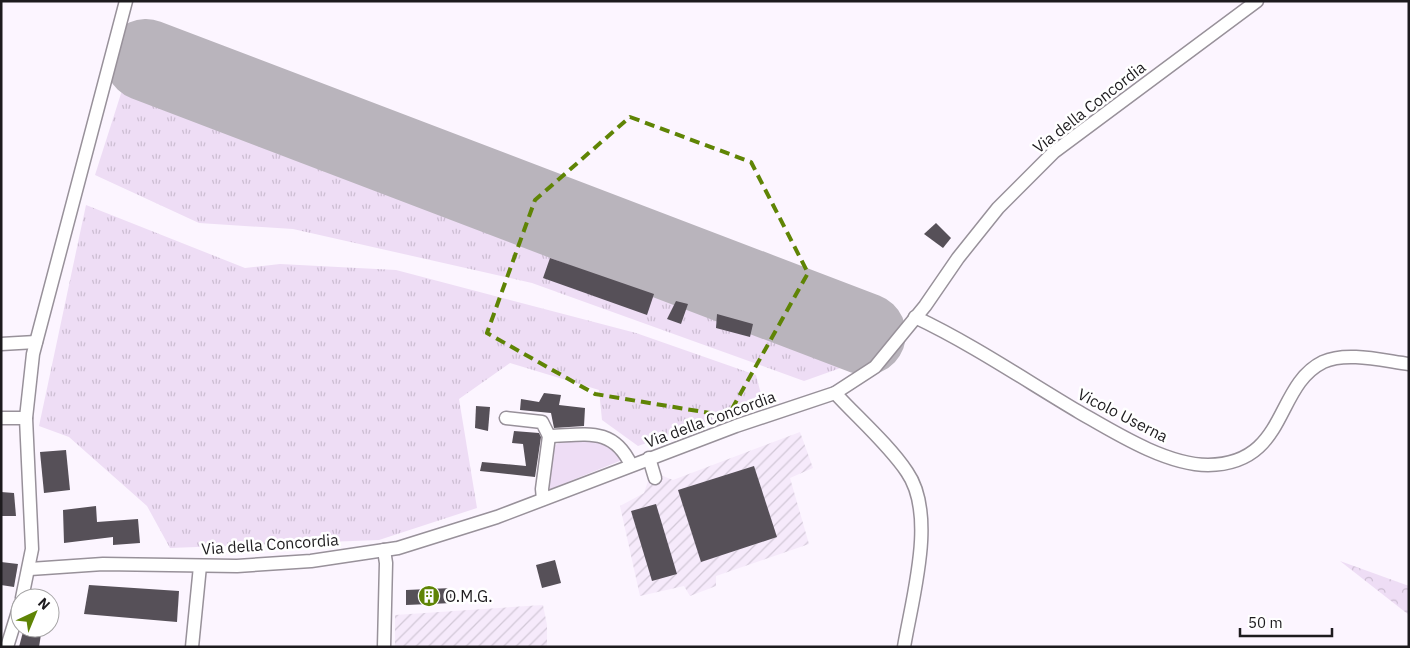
<svg xmlns="http://www.w3.org/2000/svg" width="1410" height="648" font-family="'IBM Plex Sans',sans-serif">
<defs>
<pattern id="industrial-furrows" width="10" height="10" patternUnits="userSpaceOnUse" patternTransform="scale(1.25)"><rect width="10" height="10" fill="#f6eafb"/><path d="M-1 1l2-2M0 10L10 0M9 11l2-2" fill="none" stroke="#d2c8d7"/></pattern>
<pattern id="grass-tufts" width="24" height="20" patternUnits="userSpaceOnUse" patternTransform="scale(1.25)"><rect width="24" height="20" fill="#eeddf5"/><path d="M3 7l-1-3M5 7V3M7 7l1-3M15 17l-1-3M17 17v-4M19 17l1-3" fill="none" stroke="#ccbdd2"/></pattern>
<pattern id="forest-crowns" width="20" height="18" patternUnits="userSpaceOnUse" patternTransform="scale(1.25)"><rect width="20" height="18" fill="#eeddf5"/><path d="M2 6a3 3 0 1 1 6 0M12 15a3 3 0 1 1 6 0" fill="none" stroke="#ccbdd2"/></pattern>
</defs>
<rect width="100%" height="100%" fill="#fcf5ff"/>
<!-- industrial -->
<g fill="url(#industrial-furrows)">
<polygon points="800,432 813,468 790,478 809,544 716,576 716,586 690,596 684,586 640,596 620,506 644,493 648,481 663,476 673,480"/>
<polygon points="543,605 547,625 547,647 395,647 395,615"/>
</g>
<!-- grass -->
<g fill="url(#grass-tufts)">
<polygon points="140,34 893,319 866,359 804,381 532,283 293,229 199,223 95,175"/>
<polygon points="86,205 245,268 280,264 396,270 636,333 756,375 763,402 638,446 602,420 599,390 510,363 459,399 477,508 379,540 170,548 147,506 69,437 39,426"/>
</g>
<!-- forest -->
<polygon fill="url(#forest-crowns)" points="1340,561 1409,586 1409,615"/>
<!-- garden -->
<path fill="#eeddf5" d="M599,438L610,445L622,460L548,490L552,448C562,437 584,440 599,438Z"/>
<g fill="none" stroke-linecap="round" stroke-linejoin="round">
<!-- runway -->
<polyline stroke="#b9b4bc" stroke-width="82" points="146,60 865,334"/>
</g>
<!-- building -->
<g fill="#565058">
<polygon points="936,223 951,238 943,248 924,234"/>
<polygon points="550,258 654,294 647,315 543,278"/>
<polygon points="676,301 688,304 681,324 667,319"/>
<polygon points="717,314 753,324 750,337 716,328"/>
<polygon points="544,393 561,395 559,405 585,408 584,426 554,428 551,413 520,410 521,399 539,402"/>
<polygon points="476,406 490,407 488,431 475,428"/>
<polygon points="514,431 539,433 541,437 535,477 480,471 482,462 526,466 523,444 512,443"/>
<polygon points="66,450 70,490 44,493 40,452"/>
<polygon points="754,466 777,537 701,562 678,490"/>
<polygon points="1,492 14,493 16,516 1,516"/>
<polygon points="656,504 677,574 652,581 631,511"/>
<polygon points="96,506 97,522 138,519 140,543 113,545 113,537 64,543 63,510"/>
<polygon points="555,560 561,583 542,588 536,565"/>
<polygon points="1,562 18,564 14,587 1,585"/>
<polygon points="89,585 179,591 177,622 84,614"/>
<polygon points="452,588 453,603 406,605 406,590"/>
<polygon points="24,628 42,628 39,647 19,647"/>
</g>
<g fill="none" stroke-linecap="round" stroke-linejoin="round">
<!-- minor casing -->
<g stroke="#98919a" stroke-width="15">
<g id="minor">
<path d="M915,317C972,344 1025,380 1079,412C1114,432 1166,465 1208,465C1288,464 1274,386 1323,362C1347,351 1384,361 1409,364"/>
<polyline points="1,344 36,342"/>
<path d="M835,393C857,417 889,445 907,472C937,515 912,598 904,647"/>
<polyline points="1,418 26,418"/>
<path d="M506,418L542,422L549,436C585,435 613,426 631,465"/>
<polyline points="649,458 655,478"/>
<polyline points="543,499 542,489 549,436"/>
<polyline points="30,569 103,564 237,566 311,561 398,548 497,517 736,426 835,393 875,367 925,306 958,258 998,208 1054,152 1257,1"/>
<polyline points="22,598 32,549 26,418 33,354 126,1"/>
<polyline points="7,647 20,605"/>
<polyline points="192,647 200,566"/>
<polyline points="384,647 386,563 384,550"/>
</g>
</g>
<!-- minor -->
<use href="#minor" stroke="#fff" stroke-width="12"/>
</g>
<!-- marked area -->
<path fill="none" stroke="#5f8405" stroke-width="4" stroke-dasharray="10 6" stroke-linejoin="round" d="M630,117L751,162L808,273L728,416L595,394L487,333L535,200Z"/>
<!-- icons -->
<defs>
<g id="building-disc" transform="scale(1.125)"><circle r="9.5" fill="#5f8405" stroke="#fff"/><path d="M-4-6H4V6H1V3H-1V6H-4ZM-2.5-4.3h1.7v1.8h-1.7ZM.8-4.3h1.7v1.8H.8ZM-2.5-1h1.7V.8h-1.7ZM.8-1h1.7V.8H.8Z" fill="#fff"/></g>
</defs>
<g fill-rule="evenodd">
<use href="#building-disc" x="429" y="596"/>
</g>
<g text-anchor="middle" stroke-width="5" stroke-linejoin="round" paint-order="stroke">
<!-- street labels -->
<g font-size="16" fill="#1d1b1e" stroke="#fff">
<text transform="translate(1089 107) rotate(-38)" y="6">Via della Concordia</text>
<text transform="translate(1123 415) rotate(27)" y="6">Vicolo Userna</text>
<text transform="translate(710 419) rotate(-20)" y="6">Via della Concordia</text>
<text transform="translate(270 544) rotate(-4)" y="6">Via della Concordia</text>
</g>
<!-- poi labels -->
<g font-size="16" fill="#1d1b1e" stroke="#fff" text-anchor="start">
<text x="445" y="602">O.M.G.</text>
</g>
</g>
<!-- border -->
<rect width="1410" height="648" fill="none" stroke="#1d1b1e" stroke-width="5"/>
<!-- north arrow -->
<g transform="translate(35 613) rotate(44)"><circle r="24" fill="#ffffff" stroke="#a5a4a5"/>
<path d="M0-4L9 19L0 12L-9 19Z" fill="#5f8405"/>
<text y="-8" font-size="14" font-weight="bold" text-anchor="middle" fill="#1d1b1e">N</text>
</g>
<!-- scale -->
<path d="M1240 628v8h92v-8" fill="none" stroke="#1d1b1e" stroke-width="2.5"/>
<text x="1248" y="628" font-size="15" fill="#1d1b1e" stroke="#ffffff" stroke-width="4" paint-order="stroke">50 m</text>
</svg>
